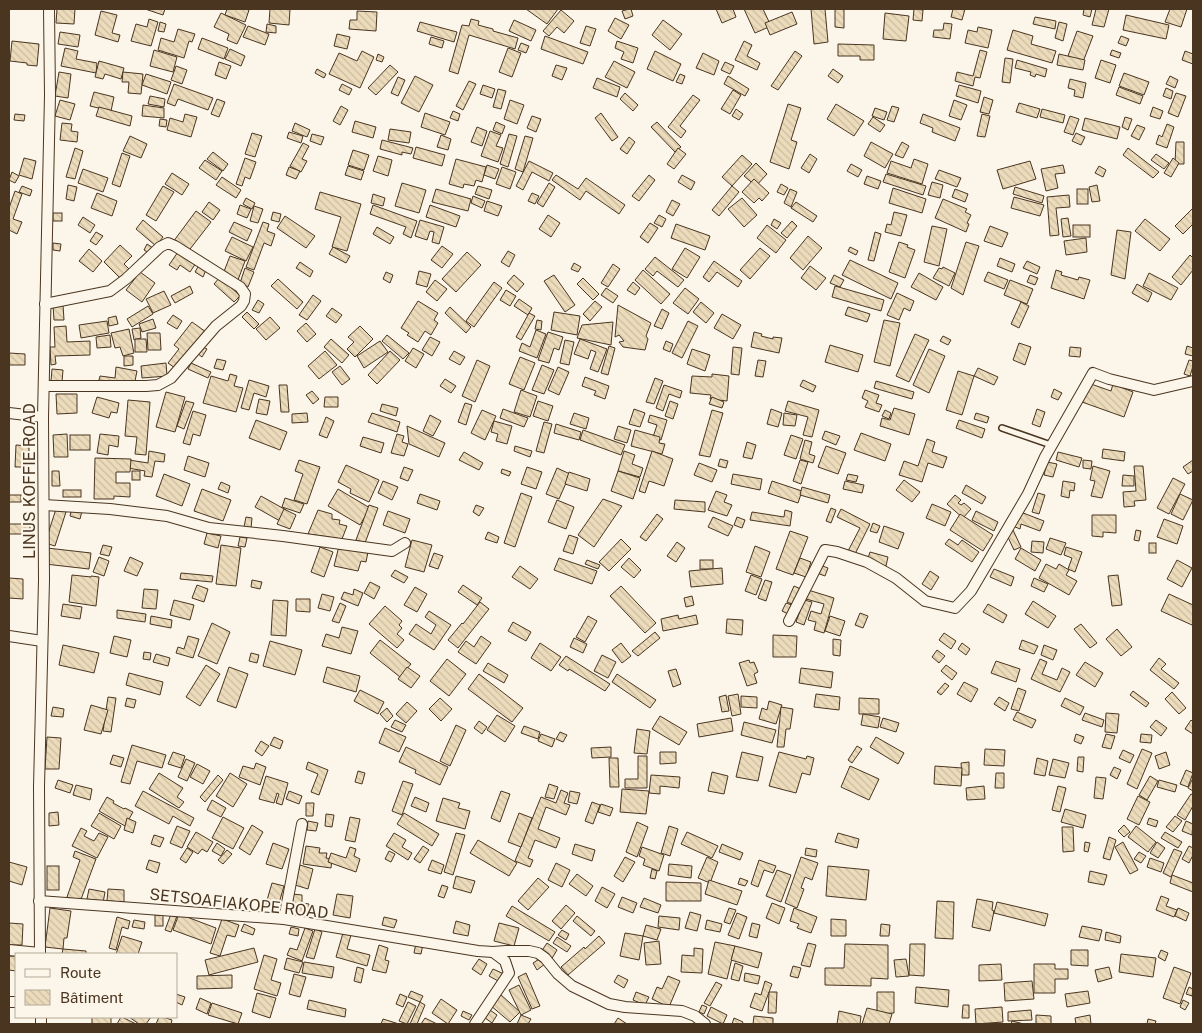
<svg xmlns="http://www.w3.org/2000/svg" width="1202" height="1033" font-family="'Public Sans',sans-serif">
<defs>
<pattern id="building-back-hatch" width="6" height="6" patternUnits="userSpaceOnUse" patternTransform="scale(1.25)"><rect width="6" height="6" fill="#ecdcbc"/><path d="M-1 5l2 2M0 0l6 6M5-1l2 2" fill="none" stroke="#ccbda1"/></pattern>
</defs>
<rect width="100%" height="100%" fill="#fbf6e9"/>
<!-- building -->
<g fill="url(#building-back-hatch)" stroke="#4a3520">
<polygon points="57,9 75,9 74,24 56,23"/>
<polygon points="145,9 165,9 163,15"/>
<polygon points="227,9 244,9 249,10 245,22 225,15"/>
<polygon points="270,9 290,9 289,25 269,23"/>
<polygon points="526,9 558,9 547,24"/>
<polygon points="629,9 631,9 633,16 625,19 622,11"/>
<polygon points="716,9 733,9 736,17 722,23"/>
<polygon points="744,9 763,9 771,26 755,33"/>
<polygon points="811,9 825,9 828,42 814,44"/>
<polygon points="835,9 844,9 844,28 835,27"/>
<polygon points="914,9 923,10 922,21 913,20"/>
<polygon points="953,9 965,9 962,20 951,17"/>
<polygon points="1084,9 1092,9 1090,17 1083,15"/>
<polygon points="1096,9 1109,9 1104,27 1092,25"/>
<polygon points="1170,9 1187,9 1181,27 1165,22"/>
<polygon points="561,10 574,21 564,33 557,27 549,36 543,31"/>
<polygon points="101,11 117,15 112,33 120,35 118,42 95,35"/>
<polygon points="357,11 377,12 376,31 349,29 350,20 357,20"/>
<polygon points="792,12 797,24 770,35 765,23"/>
<polygon points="221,13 246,25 237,44 227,40 229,34 214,27"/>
<polygon points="885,13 909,16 906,41 883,39"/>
<polygon points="1126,15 1169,25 1166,39 1123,30"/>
<polygon points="1035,17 1056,21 1055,29 1033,24"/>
<polygon points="615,18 629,25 621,39 608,31"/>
<polygon points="149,19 158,22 151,46 131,41 136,24 147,27"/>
<polygon points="471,19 479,21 478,25 493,29 493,31 518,38 515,49 469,35 458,74 449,71 462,25 469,26"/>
<polygon points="514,20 536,30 531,41 509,31"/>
<polygon points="663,20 682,34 670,50 652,35"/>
<polygon points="160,22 166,24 164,32 158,31"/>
<polygon points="420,22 457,32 454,42 417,31"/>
<polygon points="1059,22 1067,24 1063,41 1055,38"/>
<polygon points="944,23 952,24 950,39 933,37 934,30 943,30"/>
<polygon points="267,24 276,26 276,33 266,32"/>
<polygon points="248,26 269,34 265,45 243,37"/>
<polygon points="586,26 596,29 590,46 580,43"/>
<polygon points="978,27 992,30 988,48 965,43 968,30 977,32"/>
<polygon points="178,29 195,34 192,42 189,41 184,58 158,50 161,38 174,42"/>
<polygon points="1013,30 1033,36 1031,44 1056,51 1052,63 1007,50"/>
<polygon points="1077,31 1093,36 1083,62 1068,56"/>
<polygon points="60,32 80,35 78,47 58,44"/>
<polygon points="337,34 350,37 347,49 334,46"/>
<polygon points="545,36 588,52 583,64 541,49"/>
<polygon points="1121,36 1129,39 1126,46 1118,43"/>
<polygon points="431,37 444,41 442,48 429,44"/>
<polygon points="202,38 228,48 224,59 198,49"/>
<polygon points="12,41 39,44 37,66 27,65 27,63 10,61"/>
<polygon points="617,41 638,48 633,63 621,59 624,52 615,48"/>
<polygon points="744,41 752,45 747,56 760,63 757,70 735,60"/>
<polygon points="521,43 529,46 526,53 518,50"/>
<polygon points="838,44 874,45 874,60 860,60 860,56 838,56"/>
<polygon points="65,48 78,51 76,59 97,63 96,73 61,66"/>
<polygon points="508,48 521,53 512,77 499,72"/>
<polygon points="230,49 245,56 241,66 225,59"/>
<polygon points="154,50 177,57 173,72 150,66"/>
<polygon points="980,50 987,52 980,78 975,77 973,86 955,81 957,72 973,76"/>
<polygon points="1112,50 1121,53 1119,58 1110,55"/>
<polygon points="362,51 374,57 360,88 329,74 339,53 357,61"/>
<polygon points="655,51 681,64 673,81 647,69"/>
<polygon points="795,51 802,56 778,90 771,86"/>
<polygon points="1185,51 1193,54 1193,64 1182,60"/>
<polygon points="703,53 719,61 714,75 696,68"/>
<polygon points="378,54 384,57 382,62 376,60"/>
<polygon points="1059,54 1085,60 1083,70 1057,65"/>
<polygon points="1005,58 1013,59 1010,83 1002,82"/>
<polygon points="1017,60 1047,69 1045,77 1036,74 1035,77 1030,75 1031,72 1015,68"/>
<polygon points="1101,60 1116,65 1110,83 1095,78"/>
<polygon points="99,61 124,68 121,79 105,74 103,79 95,77"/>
<polygon points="614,61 635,72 627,88 605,77"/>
<polygon points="219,62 231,66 226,79 215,75"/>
<polygon points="725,62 734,66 730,74 721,70"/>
<polygon points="390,65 398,72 376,95 368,88"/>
<polygon points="556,65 567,68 562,80 552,76"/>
<polygon points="176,66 187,70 182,84 171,80"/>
<polygon points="317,69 326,74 324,78 315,73"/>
<polygon points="833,69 843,76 838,83 828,76"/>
<polygon points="59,72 71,74 68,98 55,96"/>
<polygon points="123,72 143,74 141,94 128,93 129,82 122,82"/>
<polygon points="1124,73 1149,82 1144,95 1119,86"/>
<polygon points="146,74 171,82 167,94 142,85"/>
<polygon points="680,74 685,76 682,84 676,82"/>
<polygon points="415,76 433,85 419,112 401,103"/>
<polygon points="728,76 749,89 745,96 724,84"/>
<polygon points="1170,76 1178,80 1175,88 1166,84"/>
<polygon points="398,77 405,80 398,96 391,93"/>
<polygon points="597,78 620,87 617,97 593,88"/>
<polygon points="1070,79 1086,83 1083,98 1074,96 1075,90 1068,88"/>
<polygon points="469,81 476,84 463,110 456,106"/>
<polygon points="174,84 213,98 208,110 178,99 175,106 167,103"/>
<polygon points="342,84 352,89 349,95 339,90"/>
<polygon points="483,85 495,89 492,98 480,94"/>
<polygon points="959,85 981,91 978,103 956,96"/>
<polygon points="1119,87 1143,96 1140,104 1116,95"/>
<polygon points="1166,88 1173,91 1171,99 1163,96"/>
<polygon points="498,89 506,91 501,109 493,107"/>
<polygon points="733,90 741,95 730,114 721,109"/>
<polygon points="94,92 114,97 111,111 90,106"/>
<polygon points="625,93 638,105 633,111 620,99"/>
<polygon points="1176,93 1186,96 1178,117 1168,113"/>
<polygon points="693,95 700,100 680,126 686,131 681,138 668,127"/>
<polygon points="150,96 165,99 164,107 148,104"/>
<polygon points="984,97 993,100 989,114 980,112"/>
<polygon points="217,99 225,102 219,117 211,114"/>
<polygon points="60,100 75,104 70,120 55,116"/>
<polygon points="510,100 524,105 517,124 504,119"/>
<polygon points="954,100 967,105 961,120 949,116"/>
<polygon points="1019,103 1040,109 1037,118 1016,112"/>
<polygon points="788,104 801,108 791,140 797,142 789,169 770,162"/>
<polygon points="836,104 864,121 854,136 827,119"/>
<polygon points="143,105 164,108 164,118 142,116"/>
<polygon points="341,106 348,110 340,125 333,121"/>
<polygon points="892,106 899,108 894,122 887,120"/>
<polygon points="99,107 132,116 130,126 96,116"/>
<polygon points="1153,107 1163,111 1160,119 1150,116"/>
<polygon points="875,108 887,112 884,120 872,116"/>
<polygon points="736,109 743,114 739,120 732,116"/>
<polygon points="1042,109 1065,115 1063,123 1040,117"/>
<polygon points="453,111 460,114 458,121 450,118"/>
<polygon points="425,113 450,122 445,135 421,127"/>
<polygon points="601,113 618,137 612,141 595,118"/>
<polygon points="15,114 25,115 24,121 14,120"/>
<polygon points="185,114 197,117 191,137 167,130 170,118 183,122"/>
<polygon points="923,114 960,128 955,141 932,132 933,128 920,123"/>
<polygon points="982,114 990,116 985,137 977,136"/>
<polygon points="532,116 541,119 536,132 527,128"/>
<polygon points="1070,116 1079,119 1073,135 1064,132"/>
<polygon points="873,117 885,125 880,132 868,124"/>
<polygon points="1125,117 1132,119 1128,130 1122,127"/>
<polygon points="1085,118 1120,127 1117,139 1082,130"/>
<polygon points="160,119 167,120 166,127 159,126"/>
<polygon points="355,121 376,127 373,138 352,132"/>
<polygon points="496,122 505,126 502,134 493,130"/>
<polygon points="657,122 681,147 675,152 651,127"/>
<polygon points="62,123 72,124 71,131 78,132 77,142 60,140"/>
<polygon points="295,123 310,130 307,137 292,131"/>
<polygon points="1167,124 1174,127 1167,148 1156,144 1159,135 1162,137"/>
<polygon points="1137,125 1145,128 1139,140 1131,136"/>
<polygon points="477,127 487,131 482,146 471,142"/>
<polygon points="390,129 411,132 409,143 388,140"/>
<polygon points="490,131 501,135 496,146 503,148 498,162 481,156"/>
<polygon points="289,132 303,136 301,143 287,138"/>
<polygon points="252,133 262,136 255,157 245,154"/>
<polygon points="1076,133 1085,137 1081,145 1072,141"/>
<polygon points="312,134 324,137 321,145 310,141"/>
<polygon points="509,134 517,136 508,167 500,164"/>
<polygon points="441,135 451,139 448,150 437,147"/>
<polygon points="130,136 147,144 141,158 123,151"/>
<polygon points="525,136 533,138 523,172 515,169"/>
<polygon points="629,137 635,142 627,154 620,149"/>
<polygon points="382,140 413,148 411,154 402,152 402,155 380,149"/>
<polygon points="871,142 893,154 885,168 864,156"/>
<polygon points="902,142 909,146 903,158 895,155"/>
<polygon points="1176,142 1184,142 1184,164 1175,164"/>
<polygon points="303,143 309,146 302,159 307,161 301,172 290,166"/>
<polygon points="416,147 445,155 442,166 413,158"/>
<polygon points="75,148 83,151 75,179 66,177"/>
<polygon points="678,148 686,154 674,169 667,164"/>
<polygon points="1128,148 1159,172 1153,178 1123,155"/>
<polygon points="353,150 369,155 364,170 348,165"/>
<polygon points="213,152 228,164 223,171 207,159"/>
<polygon points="122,153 130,156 120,187 112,184"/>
<polygon points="810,154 817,159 809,173 801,168"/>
<polygon points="1156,154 1169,163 1164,169 1151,160"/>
<polygon points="742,155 752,164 732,186 722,177"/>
<polygon points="378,156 392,160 388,176 373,171"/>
<polygon points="24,158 36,161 32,179 19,175"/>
<polygon points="245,158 256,162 250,179 245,177 242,186 236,184"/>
<polygon points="1173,158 1179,163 1171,177 1164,173"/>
<polygon points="456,159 486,167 482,182 476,180 474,186 464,184 463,188 449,184"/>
<polygon points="914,159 928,164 922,184 887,173 891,161 911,168"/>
<polygon points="205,160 222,171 216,180 199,168"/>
<polygon points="529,161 553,173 549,181 532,172 523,190 516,186"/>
<polygon points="1030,161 1036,179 1003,189 997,170"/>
<polygon points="756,163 767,174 756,186 744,176"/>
<polygon points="851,164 862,170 858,177 847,171"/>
<polygon points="487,165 499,169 495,179 484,175"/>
<polygon points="1063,165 1065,173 1055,174 1058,188 1046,191 1041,169"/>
<polygon points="348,166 364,171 361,180 345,175"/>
<polygon points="1099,166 1106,170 1103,177 1095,173"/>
<polygon points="289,167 300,171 296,179 286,175"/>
<polygon points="502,167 516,172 510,189 496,184"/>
<polygon points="83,169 108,178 103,192 78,183"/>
<polygon points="939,170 961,178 957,187 935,179"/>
<polygon points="12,172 19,176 15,183 9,180"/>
<polygon points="172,173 189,184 182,195 165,184"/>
<polygon points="886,174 926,186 923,195 883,182"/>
<polygon points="556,175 578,189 586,178 625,205 619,214 586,191 580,200 552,180"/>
<polygon points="649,175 655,180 639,201 632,196"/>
<polygon points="682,175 695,182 691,190 678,182"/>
<polygon points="867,176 881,181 878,189 864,184"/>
<polygon points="222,177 241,190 236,198 216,185"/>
<polygon points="754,179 769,193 762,201 759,198 754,203 742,192"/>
<polygon points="932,182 943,185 940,198 928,195"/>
<polygon points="402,183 426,190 419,213 395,206"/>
<polygon points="549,183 555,187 543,207 537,203"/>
<polygon points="781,184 788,188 784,195 777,192"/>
<polygon points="68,185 77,187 74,201 66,199"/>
<polygon points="1097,185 1100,201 1092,202 1089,187"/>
<polygon points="22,186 32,190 30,196 19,192"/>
<polygon points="163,186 174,192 156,221 146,215"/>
<polygon points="478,186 492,190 489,199 475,194"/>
<polygon points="732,186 739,192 719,216 712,210"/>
<polygon points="1015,187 1044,196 1042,203 1013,194"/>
<polygon points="893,188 926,199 922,213 889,203"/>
<polygon points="436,189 471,199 468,211 432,202"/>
<polygon points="790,189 797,192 791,207 784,203"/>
<polygon points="955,189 968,194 965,202 952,197"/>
<rect x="1077" y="189" width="11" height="15"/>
<polygon points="15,191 22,194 13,219 22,222 17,234 9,230 9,208"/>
<polygon points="320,192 361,204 347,251 332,247 341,217 315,209"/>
<polygon points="97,193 117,201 112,216 91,208"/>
<polygon points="532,193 539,196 535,204 528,201"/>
<polygon points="373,194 385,198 383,206 371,203"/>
<polygon points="1069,195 1070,207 1056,208 1059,235 1050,236 1047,197"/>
<polygon points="473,196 485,201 482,208 471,203"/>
<polygon points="1014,197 1044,205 1040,216 1011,208"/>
<polygon points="246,198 255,203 252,209 243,204"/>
<polygon points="742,198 757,215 744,227 728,209"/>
<polygon points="943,199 967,209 965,212 971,215 967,223 969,224 966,232 935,218"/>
<polygon points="672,200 680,204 673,216 666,212"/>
<polygon points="487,201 502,206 498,216 484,211"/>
<polygon points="209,202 220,210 213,220 202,212"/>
<polygon points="796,202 817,216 813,222 791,208"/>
<polygon points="240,205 251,209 247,218 237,214"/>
<polygon points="373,205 417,221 411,238 403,234 406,227 370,214"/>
<polygon points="430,205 460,216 456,227 426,217"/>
<polygon points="254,206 263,209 258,223 250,221"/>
<polygon points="1193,208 1193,226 1192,225 1183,234 1175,226"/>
<polygon points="196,211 211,222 187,253 173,242"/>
<polygon points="273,212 281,214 279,222 271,220"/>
<polygon points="894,212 907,215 901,236 885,232 887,224 891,225"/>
<rect x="53" y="213" width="9" height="8"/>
<polygon points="548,215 560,223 551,237 539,229"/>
<polygon points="659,215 666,219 662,227 654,223"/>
<polygon points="285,216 315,236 306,248 277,228"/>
<polygon points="83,217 95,225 90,233 78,225"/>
<polygon points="1068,218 1071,236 1063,237 1061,219"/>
<polygon points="774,219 781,223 777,229 771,225"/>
<polygon points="1145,219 1170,239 1160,251 1135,231"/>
<polygon points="143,220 163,237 156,246 136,229"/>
<polygon points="420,220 444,227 439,244 432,242 434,232 430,231 427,240 415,236"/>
<polygon points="792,221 797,226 787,238 781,233"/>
<polygon points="234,222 252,230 247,241 229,232"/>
<polygon points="263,222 269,224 267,231 275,234 271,246 264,243 254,270 246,267"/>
<polygon points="650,223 658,228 648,243 640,237"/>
<polygon points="676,224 710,236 705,250 671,238"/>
<polygon points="767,225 786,240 776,253 757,238"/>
<rect x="1073" y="225" width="17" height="12"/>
<polygon points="932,226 947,229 939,266 924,262"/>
<polygon points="990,226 1008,233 1002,247 984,241"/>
<polygon points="377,227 394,237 390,244 373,234"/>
<polygon points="1117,230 1131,232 1125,279 1111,275"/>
<polygon points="96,232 103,236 96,245 90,241"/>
<polygon points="875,232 881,234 874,261 868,260"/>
<polygon points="808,236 822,248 803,270 790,258"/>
<polygon points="232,237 253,247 246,261 225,251"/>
<polygon points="1086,238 1087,252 1066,255 1064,241"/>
<polygon points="899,242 908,245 907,247 915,250 905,278 889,272"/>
<polygon points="966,242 979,246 963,295 951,288"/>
<polygon points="53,243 61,244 60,251 53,250"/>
<polygon points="147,244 156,250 153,256 144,250"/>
<polygon points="120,245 132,256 124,264 131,271 122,280 104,262"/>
<polygon points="442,246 453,254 442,268 431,260"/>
<polygon points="333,247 350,256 346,263 329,254"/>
<polygon points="850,247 858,251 856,255 848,251"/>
<polygon points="685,248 700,257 687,278 672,269"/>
<polygon points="760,248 770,256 750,279 740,270"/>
<polygon points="89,249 102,261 93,272 79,261"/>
<polygon points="508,251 515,255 509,267 501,262"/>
<polygon points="178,252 196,263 190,272 180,265 177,270 169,265"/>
<polygon points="467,252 481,265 456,292 442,279"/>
<polygon points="1190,255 1193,258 1193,270 1181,285 1172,277"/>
<polygon points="230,256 245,261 238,280 223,274"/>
<polygon points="655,257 684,280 678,287 657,271 653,276 645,269"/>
<polygon points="1000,258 1015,264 1012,272 997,266"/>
<polygon points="850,260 898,283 891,299 842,275"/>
<polygon points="714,261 742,281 738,287 717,272 709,282 703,277"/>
<polygon points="1027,261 1040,267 1037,274 1023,268"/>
<polygon points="300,262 313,271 310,277 296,268"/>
<polygon points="574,263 581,267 578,272 571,269"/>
<polygon points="613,264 620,269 608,287 601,283"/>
<polygon points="199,265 206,270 203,277 195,272"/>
<polygon points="810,266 826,278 816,290 801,278"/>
<polygon points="943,267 955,273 949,286 933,278 939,268 942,269"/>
<polygon points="245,268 254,272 248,287 240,283"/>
<polygon points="643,270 670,294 661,304 635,280"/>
<polygon points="1056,270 1062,272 1061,275 1078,280 1079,277 1090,280 1084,299 1051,288"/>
<polygon points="419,271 431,274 427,287 416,284"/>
<polygon points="140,272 155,283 142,302 126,290"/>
<polygon points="386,272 393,275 390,283 383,279"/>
<polygon points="988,272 1008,280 1004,289 984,281"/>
<polygon points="919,273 943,287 936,300 911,287"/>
<polygon points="1149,273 1178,288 1171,300 1143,286"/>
<polygon points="514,275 524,284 517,292 507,283"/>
<polygon points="554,275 575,305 565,312 544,281"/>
<polygon points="834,275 844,280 840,287 830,283"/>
<polygon points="1030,275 1038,278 1035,285 1027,282"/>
<polygon points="220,277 240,296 234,302 214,284"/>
<polygon points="583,278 599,294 593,300 577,284"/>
<polygon points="278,279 303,302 297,309 271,286"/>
<polygon points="435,280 447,289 437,301 426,292"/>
<polygon points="1010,280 1033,289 1027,304 1004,295"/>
<polygon points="494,282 502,288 474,327 466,321"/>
<polygon points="633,282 640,288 635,295 627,290"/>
<polygon points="1137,284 1152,293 1148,302 1132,293"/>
<polygon points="190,286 193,293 175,303 171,296"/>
<polygon points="835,286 884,300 881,311 832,297"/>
<polygon points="606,288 618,296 613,303 601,295"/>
<polygon points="685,288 699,299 688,314 673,303"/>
<polygon points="506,290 516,296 510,306 500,300"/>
<polygon points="164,291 171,305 153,313 146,299"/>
<polygon points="897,293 914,301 910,311 904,308 899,320 887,315"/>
<polygon points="313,295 321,301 307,320 299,315"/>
<polygon points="519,299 532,308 528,315 514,306"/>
<polygon points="258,300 264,304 259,313 252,310"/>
<polygon points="418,301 438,313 434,320 438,323 431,335 425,331 418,342 407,335 409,333 401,328"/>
<polygon points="595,301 602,307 590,321 583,314"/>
<polygon points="701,302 714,313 706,323 693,312"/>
<polygon points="1021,302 1029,306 1019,328 1011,324"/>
<polygon points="53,305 63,305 64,320 54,320"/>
<polygon points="618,305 651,323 646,336 648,339 645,350 623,347 619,342 624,341 619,335 615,337"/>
<polygon points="148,306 153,314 132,327 127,319"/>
<polygon points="450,307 471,327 466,333 445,313"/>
<polygon points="848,307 870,314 867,322 845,315"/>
<polygon points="332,308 342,315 336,323 326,316"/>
<polygon points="662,309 669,313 662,329 654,326"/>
<polygon points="247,312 259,324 254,329 242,317"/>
<polygon points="554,312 580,316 577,335 551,330"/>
<polygon points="529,313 535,316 521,340 516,337"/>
<polygon points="722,314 741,325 733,339 714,328"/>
<polygon points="173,315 182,321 177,329 167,323"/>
<polygon points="116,316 118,324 109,326 108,318"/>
<polygon points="270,317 280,328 266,340 256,329"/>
<polygon points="153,319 156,328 142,332 139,324"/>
<polygon points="537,320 542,321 541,330 535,329"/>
<polygon points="884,320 900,323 890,366 874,362"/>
<polygon points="107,321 109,333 81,338 79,325"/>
<polygon points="688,321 698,326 682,358 672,353"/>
<polygon points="192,322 206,332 198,342 197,340 175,368 168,363 179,349 174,345"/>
<polygon points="613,322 611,345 577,338 582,325"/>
<polygon points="306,323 316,334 307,342 297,331"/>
<polygon points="66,326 67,342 90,341 90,355 55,356 56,364 51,365 50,347 55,347 54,327"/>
<polygon points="360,326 373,339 355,357 347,349 354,342 348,337"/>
<polygon points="140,328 141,338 134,340 132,329"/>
<polygon points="129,329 134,353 123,356 120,347 115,348 111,333"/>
<polygon points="536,330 546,334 537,358 519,351 522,343 530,347"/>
<polygon points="548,332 563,337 559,350 554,348 549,363 538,360"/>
<polygon points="754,332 762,334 761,336 773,339 773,337 782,338 779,353 751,347"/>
<polygon points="147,333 160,333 161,350 148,350"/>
<polygon points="915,334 929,340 909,382 896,376"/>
<polygon points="110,335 111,347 97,348 96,337"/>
<polygon points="387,335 409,353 403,359 382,341"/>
<polygon points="943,336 951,340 948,345 940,341"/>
<polygon points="430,337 440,342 432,356 422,350"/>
<polygon points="135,339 146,339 147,352 135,352"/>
<polygon points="331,339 349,355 342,363 324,347"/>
<polygon points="580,339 607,349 598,372 590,369 596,352 591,350 588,359 574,354"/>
<polygon points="565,340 574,342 569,365 560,363"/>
<polygon points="380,341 388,352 364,368 357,356"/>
<polygon points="666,341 673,344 670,352 663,349"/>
<polygon points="1019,343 1031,347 1025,365 1013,360"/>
<polygon points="830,345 863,355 858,372 825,362"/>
<polygon points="201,346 207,349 202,357 197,353"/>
<polygon points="609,346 615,348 608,375 601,373"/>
<polygon points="1187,346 1193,348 1193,356 1185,354"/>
<polygon points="733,347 742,348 739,375 731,374"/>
<polygon points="1070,347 1081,348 1080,357 1069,356"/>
<polygon points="413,348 424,354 416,368 405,361"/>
<polygon points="692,349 710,355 705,371 687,364"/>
<polygon points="929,349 945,356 929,393 913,385"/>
<polygon points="325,351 337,365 319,379 308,366"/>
<polygon points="390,351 400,360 377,384 368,375"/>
<polygon points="454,351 465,357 460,365 449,359"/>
<polygon points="9,353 25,354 25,365 9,365"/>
<polygon points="124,356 133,356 133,365 124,366"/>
<polygon points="520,357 535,363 524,390 509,384"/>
<polygon points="217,359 226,361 223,370 214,368"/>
<polygon points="477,360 490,366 475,402 462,396"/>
<polygon points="758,360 766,361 763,377 755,376"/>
<polygon points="1189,360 1193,361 1193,366 1190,376 1184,374"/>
<polygon points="166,363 167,376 142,378 141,366"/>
<polygon points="191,363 211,372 208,378 188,369"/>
<polygon points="542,365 554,370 544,394 532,390"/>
<polygon points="340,366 350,379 342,385 332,372"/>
<polygon points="116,367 137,371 134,386 99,380 100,376 115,378"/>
<polygon points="558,367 569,372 559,395 548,390"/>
<polygon points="978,368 998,377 994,385 974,376"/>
<polygon points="52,369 63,370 62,382 51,381"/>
<polygon points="958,371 974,376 962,415 946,410"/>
<polygon points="230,374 237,376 234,386 243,388 236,412 203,403 211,376 228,381"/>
<polygon points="712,374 729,376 727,401 710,399 711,395 690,393 692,376 712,377"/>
<polygon points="585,377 609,386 605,399 594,395 596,391 582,386"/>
<polygon points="655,378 663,381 654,404 646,402"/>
<polygon points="445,379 456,386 451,393 440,386"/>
<polygon points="249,380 269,386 266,397 254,393 249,410 241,408"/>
<polygon points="803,380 816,386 813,392 800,386"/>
<polygon points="876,381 914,392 912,399 874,388"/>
<polygon points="1088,383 1111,391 1113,384 1133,392 1124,417 1082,402"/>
<polygon points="279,385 287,385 289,412 281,412"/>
<polygon points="664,385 682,391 680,398 669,394 663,411 656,408"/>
<polygon points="1054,389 1062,393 1058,400 1051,397"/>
<polygon points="521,390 537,396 530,417 514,412"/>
<polygon points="865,390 879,395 876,403 882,405 879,412 865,407 868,401 862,398"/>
<polygon points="312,391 319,399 313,404 306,395"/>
<polygon points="166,392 185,397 175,432 156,427"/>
<polygon points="56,394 77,394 77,413 57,414"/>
<polygon points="97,397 119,403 117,413 111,412 109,418 92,413"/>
<polygon points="325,397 338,397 338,407 324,407"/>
<polygon points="712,397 724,402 722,408 709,404"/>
<polygon points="259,399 270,401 267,415 256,413"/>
<polygon points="128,400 150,402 146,455 135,454 137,437 125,436"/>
<polygon points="186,401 194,403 184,429 177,426"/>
<polygon points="538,401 553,406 548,421 533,416"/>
<polygon points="670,401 678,404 673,419 665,416"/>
<polygon points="788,401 819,410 812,437 803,435 808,417 785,411"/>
<polygon points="465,403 472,405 466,425 458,422"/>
<polygon points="382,404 398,408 396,416 380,411"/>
<polygon points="894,408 915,414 909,435 880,426 882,418 890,420"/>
<polygon points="503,409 528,418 524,427 500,418"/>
<polygon points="634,409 645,413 640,427 629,424"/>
<polygon points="771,409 782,413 778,427 767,424"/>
<polygon points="1037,409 1045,412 1040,427 1032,424"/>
<polygon points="482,410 496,416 485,440 471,433"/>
<polygon points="712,410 723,413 710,457 699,455"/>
<polygon points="885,410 891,413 889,419 882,416"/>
<polygon points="193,411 206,415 200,436 193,434 190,445 183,443"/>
<polygon points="307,413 308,422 292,423 292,414"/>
<polygon points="372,413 400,422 397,432 368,422"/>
<polygon points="574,413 589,418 586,429 570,424"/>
<polygon points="784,413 797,415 795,426 783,425"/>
<polygon points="976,413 989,417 987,423 974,419"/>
<polygon points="430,415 441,421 433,436 423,431"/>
<polygon points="650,415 667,420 661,440 653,437 657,425 648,422"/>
<polygon points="326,417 334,421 327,438 319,435"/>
<polygon points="256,420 287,432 280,450 249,438"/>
<polygon points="959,420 985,429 982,438 956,428"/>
<polygon points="494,421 512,426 507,444 496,441 498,434 491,432"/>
<polygon points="544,422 552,424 544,453 536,451"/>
<polygon points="556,424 581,432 579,440 554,433"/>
<polygon points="407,426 445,443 439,457 409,444"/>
<polygon points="618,426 631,430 627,443 614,439"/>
<polygon points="583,430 625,445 621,455 580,440"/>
<polygon points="635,430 660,437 659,443 665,444 662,454 631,446"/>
<polygon points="825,431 840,436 836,445 822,439"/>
<polygon points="861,433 891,444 885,461 854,450"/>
<polygon points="67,434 68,457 54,457 53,435"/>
<polygon points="100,434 119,436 118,447 109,445 108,455 97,453"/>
<polygon points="397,434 404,436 402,442 408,444 404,456 391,453"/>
<rect x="70" y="435" width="20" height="15"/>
<polygon points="791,435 803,439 796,459 784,455"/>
<polygon points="363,437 384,443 381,453 360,446"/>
<polygon points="927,439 935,442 932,452 947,457 943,468 928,463 922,482 899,475 904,461 918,466"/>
<polygon points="805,440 812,442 809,454 815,456 813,463 800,459"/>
<polygon points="747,442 756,445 752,459 743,457"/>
<polygon points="16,445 29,446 29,467 15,467"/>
<polygon points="515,446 532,451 530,457 514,451"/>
<polygon points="826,446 846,453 838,474 818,467"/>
<polygon points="1103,449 1125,452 1124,461 1102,458"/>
<polygon points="149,451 165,454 164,462 155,461 152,477 144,476 145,471 128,468 129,460 148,463"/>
<polygon points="624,451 635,455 632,464 643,468 640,477 618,471"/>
<polygon points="652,451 673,459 664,486 649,481 645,493 639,491"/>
<polygon points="464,452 483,463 479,470 459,460"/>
<polygon points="1058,452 1082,458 1079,467 1056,460"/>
<polygon points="188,456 209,463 205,477 184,470"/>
<polygon points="95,458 131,459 130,472 116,472 116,483 130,483 130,497 114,496 114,499 94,499"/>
<polygon points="720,459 728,461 726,468 718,466"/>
<polygon points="299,460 320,467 307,504 294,500 303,474 295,471"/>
<polygon points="800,460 808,462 801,484 793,481"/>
<polygon points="1083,460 1092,461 1091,469 1083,468"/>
<polygon points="1193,460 1193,471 1188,474 1183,467"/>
<polygon points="1047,462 1057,464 1053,477 1044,475"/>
<polygon points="699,463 717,470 712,482 694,475"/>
<polygon points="346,465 379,480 369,502 350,493 351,489 338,482"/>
<polygon points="1093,466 1110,471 1102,498 1091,496 1095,481 1090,480"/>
<polygon points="1134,466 1143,466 1146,500 1134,501 1135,506 1124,507 1123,492 1136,491"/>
<polygon points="404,467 413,470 408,481 400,478"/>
<polygon points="527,467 542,472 536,489 521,484"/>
<polygon points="557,468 570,474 559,499 546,494"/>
<polygon points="502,469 511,472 509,476 501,473"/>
<polygon points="52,471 59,471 60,486 52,486"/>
<rect x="132" y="471" width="8" height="9"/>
<polygon points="618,471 640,478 633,499 611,491"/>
<polygon points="569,472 590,479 587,491 565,484"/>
<polygon points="164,474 190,484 182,506 156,496"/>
<polygon points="733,474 762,479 760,490 731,484"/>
<polygon points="848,474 858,476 856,482 846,480"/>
<polygon points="1123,475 1134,476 1134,486 1122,486"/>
<polygon points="1173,478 1185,484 1169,514 1157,508"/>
<polygon points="904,480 920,492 912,502 896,490"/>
<polygon points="383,481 398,487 392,500 378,493"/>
<polygon points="772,481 802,491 798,503 768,493"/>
<polygon points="845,481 864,485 862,493 843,489"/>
<polygon points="1063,481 1075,483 1074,491 1070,490 1069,498 1061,496"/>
<polygon points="221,482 230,486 228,493 218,489"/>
<polygon points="966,485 986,497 982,504 962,493"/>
<polygon points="802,487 830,495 828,503 800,495"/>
<polygon points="202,489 231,500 223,521 194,511"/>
<polygon points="338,489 370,508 360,525 328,506"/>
<rect x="63" y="490" width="18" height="7"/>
<polygon points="716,491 727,495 724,502 732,505 727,516 708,510"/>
<polygon points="521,493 532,497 515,547 504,543"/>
<polygon points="1038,493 1045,495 1039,514 1032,512"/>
<polygon points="420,494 440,501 437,510 417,503"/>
<polygon points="1180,494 1193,500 1183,520 1171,514"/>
<rect x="9" y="495" width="12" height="7"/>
<polygon points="955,495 961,500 958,503 961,505 964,503 971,509 963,518 947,504"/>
<polygon points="261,496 286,510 280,521 255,507"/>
<polygon points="285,498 304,504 300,513 282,507"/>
<polygon points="603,499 622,506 594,547 578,535"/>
<polygon points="557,500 574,507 566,529 548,522"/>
<polygon points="675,500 705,502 705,512 674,509"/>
<polygon points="932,504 951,512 945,526 926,518"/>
<polygon points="369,505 378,508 365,543 356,540"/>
<polygon points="476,505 484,508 479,516 473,512"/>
<polygon points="72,508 82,511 80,519 70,516"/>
<polygon points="831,508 836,510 831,523 826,521"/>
<polygon points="56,509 66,512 55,546 45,543"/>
<polygon points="284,509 296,515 290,529 277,524"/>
<polygon points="841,509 870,524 855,554 848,551 860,528 837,517"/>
<polygon points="318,510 332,514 332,519 340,520 339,524 347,526 342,539 308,534"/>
<polygon points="785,510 792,512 790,526 750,520 752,512 784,517"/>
<polygon points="388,511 410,519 405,533 383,525"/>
<polygon points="976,511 998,522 994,531 972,520"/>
<polygon points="1018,511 1044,521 1040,531 1021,524 1020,529 1013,526"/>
<polygon points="657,514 663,519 646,541 640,537"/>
<polygon points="960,514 993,535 983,551 950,530"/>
<polygon points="1092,515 1116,515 1116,533 1103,532 1103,537 1092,536"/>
<polygon points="246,517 252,518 251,528 244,527"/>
<polygon points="713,517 733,526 728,536 708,527"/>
<polygon points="737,517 745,520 742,528 734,525"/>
<polygon points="1164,519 1183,526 1177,544 1157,537"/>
<polygon points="873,523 880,526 877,533 870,531"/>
<rect x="9" y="524" width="21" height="10"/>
<polygon points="884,526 904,533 898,549 879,542"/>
<polygon points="1013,530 1021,547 1014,550 1006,533"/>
<polygon points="1136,530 1141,531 1139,541 1134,540"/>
<polygon points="790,531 808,537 793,575 776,569"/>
<polygon points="488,532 499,537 497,543 485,539"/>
<polygon points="207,533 221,536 218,548 204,544"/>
<polygon points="569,535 578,538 573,554 563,551"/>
<polygon points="240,537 247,538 245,547 238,546"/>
<polygon points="1050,538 1066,543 1061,555 1046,549"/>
<polygon points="621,539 631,549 609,571 599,562"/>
<polygon points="949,539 958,545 962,540 979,552 972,562 945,544"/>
<polygon points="412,540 432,545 424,572 405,567"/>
<polygon points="1032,541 1044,542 1043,553 1031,552"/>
<polygon points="677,542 685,548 676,562 667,556"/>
<rect x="1149" y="543" width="7" height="10"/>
<polygon points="103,545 112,547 109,556 100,554"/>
<polygon points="221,545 241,548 236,586 216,584"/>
<polygon points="339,546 368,552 366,562 361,561 358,571 334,566"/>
<polygon points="755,546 770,552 761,577 746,572"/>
<polygon points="320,547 333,552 324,577 311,572"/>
<polygon points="1066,547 1082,552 1075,572 1068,569 1072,558 1064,555"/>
<polygon points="47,548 91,553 89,569 45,564"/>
<polygon points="1021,548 1041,560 1035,571 1015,559"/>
<polygon points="870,552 888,557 886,566 867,561"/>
<polygon points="434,553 443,556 438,569 429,566"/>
<polygon points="99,557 109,561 104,576 93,572"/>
<polygon points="130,557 143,563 137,576 124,571"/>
<polygon points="559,558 597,571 592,584 554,570"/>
<polygon points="629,558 641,570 634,578 621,567"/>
<polygon points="800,558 811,562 806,577 794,573"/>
<polygon points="587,560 600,565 598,569 585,564"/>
<rect x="700" y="560" width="13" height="9"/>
<polygon points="1177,560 1192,568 1182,587 1167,579"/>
<polygon points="1046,564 1056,569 1059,564 1069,570 1066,575 1077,581 1069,595 1039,578"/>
<polygon points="820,565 828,568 825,576 817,573"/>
<polygon points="520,566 538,579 530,589 512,577"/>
<polygon points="722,568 723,584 691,587 689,571"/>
<polygon points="994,569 1014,577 1011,586 990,577"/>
<polygon points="395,570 408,577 404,583 391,576"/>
<polygon points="930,571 939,577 931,590 922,584"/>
<polygon points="181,573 213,576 212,582 180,579"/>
<polygon points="72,575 91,577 91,576 99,577 96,606 69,602"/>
<polygon points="751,575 762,579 756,595 745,591"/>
<polygon points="1118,575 1122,605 1112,606 1108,576"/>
<polygon points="9,578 23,579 23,599 9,598"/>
<polygon points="1034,578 1048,584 1044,592 1031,586"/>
<polygon points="252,580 262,582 260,589 251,587"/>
<polygon points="765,580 772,582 766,601 758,598"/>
<polygon points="370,582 380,587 374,599 364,593"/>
<polygon points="197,585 208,589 204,602 192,598"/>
<polygon points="463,585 482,598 477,605 458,592"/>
<polygon points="621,586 656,623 645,633 610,596"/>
<polygon points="794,586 801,589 794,605 787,602"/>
<polygon points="415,587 427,594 417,612 404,605"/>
<polygon points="144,589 158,590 156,609 142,608"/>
<polygon points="354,589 363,593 358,606 341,599 344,592 353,595"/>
<polygon points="808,590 834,598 824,633 814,630 816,622 808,620 811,611 821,614 824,604 806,599"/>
<polygon points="322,594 334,597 330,611 318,608"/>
<polygon points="1169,594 1193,605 1193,622 1192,625 1161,611"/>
<polygon points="692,596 694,605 686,607 684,598"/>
<polygon points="296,599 310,599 310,612 296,611"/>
<polygon points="174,600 194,605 190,620 170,615"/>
<polygon points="273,600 288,601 286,636 271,635"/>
<polygon points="804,600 812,602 804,625 796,622"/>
<polygon points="1033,601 1056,616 1048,628 1025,614"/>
<polygon points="480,602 489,609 458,648 448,640 462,623 463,624"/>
<polygon points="340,603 346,606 339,623 332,621"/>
<polygon points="786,603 792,605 788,614 782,611"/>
<polygon points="63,604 82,607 80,619 61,616"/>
<polygon points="988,604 1007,615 1003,623 983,612"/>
<polygon points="385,606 402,621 399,625 402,628 397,634 404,640 397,648 369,624"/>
<polygon points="117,610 146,614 145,622 117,618"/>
<polygon points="429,611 451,625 434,650 409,634 416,624 431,634 436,625 425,617"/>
<polygon points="860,613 868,616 863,628 855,625"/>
<polygon points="678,615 679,619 696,615 698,624 663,631 661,619"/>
<polygon points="151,616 172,620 171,628 150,624"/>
<polygon points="588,616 597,621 585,642 576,637"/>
<polygon points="830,616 845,621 840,636 825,631"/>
<polygon points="727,619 743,620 742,635 726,633"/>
<polygon points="513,622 531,632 526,641 508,631"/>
<polygon points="212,623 230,632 217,664 198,656"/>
<polygon points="1081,624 1097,643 1090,648 1074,629"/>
<polygon points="342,627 358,631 351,654 322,646 326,634 339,638"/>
<polygon points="1117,629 1132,647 1121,656 1106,639"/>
<polygon points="655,632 660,638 638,656 632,651"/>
<polygon points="944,633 956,641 951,649 939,640"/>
<polygon points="773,635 797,636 796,657 773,657"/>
<polygon points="114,636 131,640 127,657 110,653"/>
<polygon points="188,636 199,639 193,658 176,653 178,647 184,649"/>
<polygon points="481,636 491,643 476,664 458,652 466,641 474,647"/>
<polygon points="574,638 587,644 583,653 570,647"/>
<polygon points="833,639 841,640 840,656 833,655"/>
<polygon points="380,640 411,664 400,677 370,653"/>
<polygon points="1022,640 1038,646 1034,654 1019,649"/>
<polygon points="270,641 302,650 295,675 263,666"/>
<polygon points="540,643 561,657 551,671 531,658"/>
<polygon points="621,643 631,656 622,663 612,650"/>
<polygon points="962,643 970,649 966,655 958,649"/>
<polygon points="63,645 99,653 94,673 59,665"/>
<polygon points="1044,645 1057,650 1053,660 1041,655"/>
<polygon points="937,650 945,656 939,663 932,657"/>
<polygon points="144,652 151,653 150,660 143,659"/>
<polygon points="251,653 259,655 257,663 249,661"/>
<polygon points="156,654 170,658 168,666 153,662"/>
<polygon points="602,655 616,662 608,678 594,671"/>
<polygon points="566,656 610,684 605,691 569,669 568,671 559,665"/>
<polygon points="1159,658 1166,664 1161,669 1179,683 1174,689 1150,670"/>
<polygon points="447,659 466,674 449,696 430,681"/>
<polygon points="1040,659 1047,662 1042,674 1057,680 1062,668 1070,672 1060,692 1031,679"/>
<polygon points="749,660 750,663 754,662 758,672 754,674 757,683 747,686 739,663"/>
<polygon points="996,661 1020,669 1016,682 991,673"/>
<polygon points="1085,662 1103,673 1095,687 1076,675"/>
<polygon points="488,663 508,675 504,683 483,671"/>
<polygon points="206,665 220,674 200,706 186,697"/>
<polygon points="946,665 957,673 952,680 941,671"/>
<polygon points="229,667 248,674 236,708 217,701"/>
<polygon points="327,667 360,676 356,692 323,682"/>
<polygon points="407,667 420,676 411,688 398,679"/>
<polygon points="801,668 833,672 831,688 799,683"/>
<polygon points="676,669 681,684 673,687 668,671"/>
<polygon points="129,673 163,682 160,695 126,685"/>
<polygon points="479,674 523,708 512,722 468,689"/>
<polygon points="617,674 656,700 650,708 612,682"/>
<polygon points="964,682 978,689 971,702 957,694"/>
<polygon points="945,683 949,686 941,695 937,692"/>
<polygon points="1018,688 1026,691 1019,711 1011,709"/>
<polygon points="360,690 384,702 378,714 354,701"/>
<polygon points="1133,691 1149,703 1146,707 1130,695"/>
<polygon points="1172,692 1186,708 1179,714 1165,699"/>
<polygon points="738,694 741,714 732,716 728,696"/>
<polygon points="816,694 840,697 839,710 814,707"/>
<polygon points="726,695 729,711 722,712 719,697"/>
<polygon points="741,696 757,697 757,708 741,707"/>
<polygon points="108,697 116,698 111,732 103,731"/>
<polygon points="999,697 1009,703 1005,711 994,704"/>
<polygon points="127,698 136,700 134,708 125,706"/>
<polygon points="440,698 452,709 441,721 429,709"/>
<polygon points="859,698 879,699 879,714 859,714"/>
<polygon points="1065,698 1084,707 1080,715 1061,706"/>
<polygon points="769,701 782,705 776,724 759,719 762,708 767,710"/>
<polygon points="407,702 417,711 406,723 396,714"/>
<polygon points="91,705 108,710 101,734 84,730"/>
<polygon points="53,707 64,709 63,717 51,716"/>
<polygon points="781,707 793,709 790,729 786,729 784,747 777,747"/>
<polygon points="387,708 393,716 387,722 380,714"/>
<polygon points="1017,712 1036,720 1032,728 1013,720"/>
<polygon points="1085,713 1104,720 1102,727 1082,720"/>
<polygon points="1106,713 1119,714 1117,733 1105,732"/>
<polygon points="863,714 880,717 878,728 861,725"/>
<polygon points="497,715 515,726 505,742 487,730"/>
<polygon points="660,716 687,732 679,745 652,729"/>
<polygon points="731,718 733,731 699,737 697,724"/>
<polygon points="883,718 899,723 896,732 880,727"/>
<polygon points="395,720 406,725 402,732 391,727"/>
<polygon points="1156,720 1167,728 1161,736 1150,727"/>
<polygon points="1191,720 1193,722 1193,734 1185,729"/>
<polygon points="479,721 487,727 482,734 474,728"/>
<polygon points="744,722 776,730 772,743 741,735"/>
<polygon points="456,725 466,730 450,766 440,761"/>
<polygon points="524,726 540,732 538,739 521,733"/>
<polygon points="385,728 406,737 399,752 379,743"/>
<polygon points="637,729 650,731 647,754 634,753"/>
<polygon points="560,732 567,735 563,742 556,739"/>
<polygon points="541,734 555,739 552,747 538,741"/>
<polygon points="1076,734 1084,737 1081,744 1074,741"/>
<polygon points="1106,734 1115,736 1111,749 1102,747"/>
<polygon points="1141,734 1152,735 1151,743 1140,742"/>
<polygon points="47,737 61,738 59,769 45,769"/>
<polygon points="274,737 283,741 280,749 270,745"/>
<polygon points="876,737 904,753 898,764 870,747"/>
<polygon points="261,741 269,746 262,756 255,751"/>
<polygon points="132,745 166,755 162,768 137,761 130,784 121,782"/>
<polygon points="857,746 862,749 852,763 848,760"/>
<polygon points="406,747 448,767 440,785 415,773 416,770 399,762"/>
<polygon points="611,747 611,757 592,758 591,748"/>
<polygon points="985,749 1005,750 1004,766 984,765"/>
<polygon points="1142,749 1152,753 1137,789 1127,784"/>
<polygon points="1123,750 1134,755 1130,763 1119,758"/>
<polygon points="173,752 185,756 181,768 168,764"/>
<polygon points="660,752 676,752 676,763 660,764"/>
<polygon points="742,752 763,757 758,781 736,777"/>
<polygon points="779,752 806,759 807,756 814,758 810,775 802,773 796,793 769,786"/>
<polygon points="1166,752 1170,765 1159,769 1155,756"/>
<polygon points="113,755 124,758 121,767 110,764"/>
<polygon points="638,756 647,756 647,788 625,788 625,779 638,779"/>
<polygon points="1078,757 1084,757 1083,772 1077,771"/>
<polygon points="609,758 618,758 619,787 610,787"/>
<polygon points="1037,758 1048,761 1045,776 1034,774"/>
<polygon points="186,759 195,763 187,781 178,777"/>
<polygon points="1053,759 1069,763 1065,778 1049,775"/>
<polygon points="308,762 328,770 319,795 311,792 318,774 306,769"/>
<polygon points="969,762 969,775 962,775 961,763"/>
<polygon points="256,763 266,767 260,785 239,777 243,766 254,769"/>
<polygon points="197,764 210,771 203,784 190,777"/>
<polygon points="850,766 879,779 869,800 841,787"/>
<polygon points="935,766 962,768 961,786 934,784"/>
<polygon points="1114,767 1121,770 1117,779 1110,775"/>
<polygon points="1186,770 1193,773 1188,787 1180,784"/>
<polygon points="358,771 365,773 362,784 355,782"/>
<polygon points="712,772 728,776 724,794 708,791"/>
<polygon points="159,773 183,788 177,797 184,802 179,808 149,789"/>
<polygon points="230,773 247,784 233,807 216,796"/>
<polygon points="996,773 1004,773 1004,788 995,788"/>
<polygon points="218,775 223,780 205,802 200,797"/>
<polygon points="651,775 680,777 679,788 660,786 660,794 649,793"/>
<polygon points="266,776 288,783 282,805 276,803 279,794 277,793 274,803 259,799"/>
<polygon points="1150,776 1158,781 1147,800 1139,795"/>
<polygon points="1096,777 1106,778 1103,799 1094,798"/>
<polygon points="1193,778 1193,791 1188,788"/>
<polygon points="58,780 73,785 70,793 55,788"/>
<polygon points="1159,780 1177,785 1175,792 1157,787"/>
<polygon points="403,781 413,784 402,815 392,811"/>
<polygon points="549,784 558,787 554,799 545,797"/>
<polygon points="76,785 92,789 90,800 73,795"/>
<polygon points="984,786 985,799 967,800 966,788"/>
<polygon points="1058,786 1066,788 1060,812 1052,810"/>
<polygon points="622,789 649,791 646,814 620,812"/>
<polygon points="561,790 568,793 564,803 570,805 566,815 546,807 538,829 560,838 556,848 535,840 528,858 533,860 530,867 515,861 541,797 556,803"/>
<polygon points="143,791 194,818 190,826 173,816 169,824 135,806"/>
<polygon points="289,791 302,796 299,804 286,799"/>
<polygon points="501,791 510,794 500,822 491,818"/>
<polygon points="570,791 580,793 577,804 568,802"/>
<polygon points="1191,794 1193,795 1193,806 1185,820 1177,815"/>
<polygon points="1138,796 1150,802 1139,825 1127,819"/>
<polygon points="107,797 114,801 113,803 124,809 125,808 133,812 125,826 99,811"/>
<polygon points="415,797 429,803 426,812 411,806"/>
<polygon points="443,798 460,803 458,808 470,811 465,829 436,821"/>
<polygon points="212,800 226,808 221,817 207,810"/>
<polygon points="592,802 600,805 593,824 585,821"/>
<polygon points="306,803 314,803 313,816 306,816"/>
<polygon points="601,804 613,808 610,816 598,812"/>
<polygon points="1065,809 1086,815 1083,828 1061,822"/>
<polygon points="58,812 59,825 49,826 49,813"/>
<polygon points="99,813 121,826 114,839 91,826"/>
<polygon points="404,813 439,834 432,846 397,824"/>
<polygon points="519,813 532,818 521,847 508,842"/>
<polygon points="326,814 334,815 332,827 325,826"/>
<polygon points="1175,816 1182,821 1173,832 1166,827"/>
<polygon points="223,817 244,828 233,849 212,838"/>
<polygon points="350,817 360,819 355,842 345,840"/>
<polygon points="127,818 136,822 133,833 124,830"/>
<polygon points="1149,818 1158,821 1156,827 1147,824"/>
<polygon points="308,821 318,823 316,831 307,830"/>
<polygon points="1186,821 1193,824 1192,835 1182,831"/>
<polygon points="637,822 648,827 637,857 626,852"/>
<polygon points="252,825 263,832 250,855 239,848"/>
<polygon points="1124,825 1130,832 1124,837 1118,831"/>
<polygon points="177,826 190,831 182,848 170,843"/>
<polygon points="669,826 678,829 670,856 661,853"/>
<polygon points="1136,826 1156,842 1148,852 1128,837"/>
<polygon points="1062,827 1073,827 1074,851 1063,852"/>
<polygon points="81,828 87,831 84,836 94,841 99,833 108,837 97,858 72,846"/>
<polygon points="196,832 213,842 207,852 202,849 198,854 187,847"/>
<polygon points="687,832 718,846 712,858 681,844"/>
<polygon points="1165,832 1182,842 1178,848 1161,838"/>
<polygon points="394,833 406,840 402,847 412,853 408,860 386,846"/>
<polygon points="456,833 465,835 453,875 444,872"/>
<polygon points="838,833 859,839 857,848 835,842"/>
<polygon points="154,835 164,838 160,847 151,844"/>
<polygon points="1109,837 1116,840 1110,860 1103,858"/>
<polygon points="478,840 517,863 509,876 470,853"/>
<polygon points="1085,842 1090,843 1088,852 1084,851"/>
<polygon points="1123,842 1138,870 1130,874 1115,847"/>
<polygon points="1157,842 1165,848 1158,858 1150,853"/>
<polygon points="217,843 225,849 221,856 212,851"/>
<polygon points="273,843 289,849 282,869 266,864"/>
<polygon points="575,844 595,850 592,861 572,854"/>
<polygon points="722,844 743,853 740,860 719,852"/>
<polygon points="306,846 320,848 319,853 327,853 326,858 332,859 331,868 303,864"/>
<polygon points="423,846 429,850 420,863 414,859"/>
<polygon points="1189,846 1193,848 1193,855 1189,863 1182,859"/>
<polygon points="350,847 356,849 354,856 360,859 356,872 328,862 331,853 346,858"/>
<polygon points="642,847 664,855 659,871 643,865 645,859 639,856"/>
<polygon points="187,848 193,852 186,863 180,859"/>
<polygon points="806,848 817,850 816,857 805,855"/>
<polygon points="1174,849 1182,852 1171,877 1163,873"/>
<polygon points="227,850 232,854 223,864 218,860"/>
<polygon points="75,851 96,859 80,902 67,897 80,860 73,857"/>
<polygon points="389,851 395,854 391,862 385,859"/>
<polygon points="1139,852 1146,856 1141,863 1134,859"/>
<polygon points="625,857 635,862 623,882 614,876"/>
<polygon points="707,857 718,862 710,883 698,878"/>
<polygon points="801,857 818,863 812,880 805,877 801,888 804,889 797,908 785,903"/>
<polygon points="1150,858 1164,863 1161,872 1147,867"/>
<polygon points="149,860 160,863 157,873 146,869"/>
<polygon points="432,860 444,865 441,874 428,870"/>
<polygon points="759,860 776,866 773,873 764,870 758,887 751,884"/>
<polygon points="9,862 27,867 22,885 9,881"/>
<polygon points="556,863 570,870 562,887 548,880"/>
<polygon points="669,864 692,866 691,878 668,875"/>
<polygon points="300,865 313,869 308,889 295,885"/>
<rect x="47" y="866" width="12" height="24"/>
<polygon points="828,866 869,870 866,900 826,896"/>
<polygon points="652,869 657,871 655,879 650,878"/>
<polygon points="777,870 791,875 781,902 766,896"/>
<polygon points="1090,871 1107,875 1104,885 1088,882"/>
<polygon points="577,874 593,886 586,896 569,884"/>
<polygon points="1172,875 1193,883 1193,892 1170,883"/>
<polygon points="456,876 475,881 471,893 453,888"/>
<polygon points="538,878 549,887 528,910 518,901"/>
<polygon points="740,878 748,881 745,886 738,884"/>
<polygon points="709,880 742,891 737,905 705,894"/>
<polygon points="666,882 701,883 701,901 666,901"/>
<polygon points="272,883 284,886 277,910 265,907"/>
<polygon points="442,885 448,887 444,898 438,896"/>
<polygon points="602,887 615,894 607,908 595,901"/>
<polygon points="89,889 105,892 103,903 87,899"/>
<polygon points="108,889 124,890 124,902 107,901"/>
<polygon points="292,894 302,895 302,903 309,904 309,914 291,913"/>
<polygon points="337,894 353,896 350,918 333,915"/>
<polygon points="1161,896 1169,899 1166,906 1177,910 1174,917 1156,910"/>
<polygon points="622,897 637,903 633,913 618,907"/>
<polygon points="644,898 661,905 658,913 640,907"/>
<polygon points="977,899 993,902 992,910 994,911 990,931 972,927"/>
<polygon points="937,901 954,902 953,939 935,938"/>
<polygon points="997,902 1048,914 1045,926 994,913"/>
<polygon points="772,903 785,908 779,924 766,918"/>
<polygon points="566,905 575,913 561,929 552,921"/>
<polygon points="512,906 555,932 549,941 506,916"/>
<polygon points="50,908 71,911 67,938 64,938 63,949 45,947"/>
<polygon points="729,908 736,910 730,924 724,922"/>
<polygon points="794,908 817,917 811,933 797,928 799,924 790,921"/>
<polygon points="1178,908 1189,913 1186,921 1175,916"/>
<polygon points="690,912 701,915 697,931 685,928"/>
<polygon points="737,913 747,917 739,939 728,935"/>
<polygon points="171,914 177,916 171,932 165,930"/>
<polygon points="179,914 216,928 211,944 173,930"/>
<rect x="155" y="915" width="8" height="11"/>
<polygon points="577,916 595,931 591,936 573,921"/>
<polygon points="659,916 680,918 679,930 658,927"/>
<polygon points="117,917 130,921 128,929 122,927 116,950 109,948"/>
<polygon points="384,917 397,920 394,928 382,925"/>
<polygon points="222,919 239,925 235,937 227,935 220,956 210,953"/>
<polygon points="831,919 846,920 846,936 831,936"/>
<polygon points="134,920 145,922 144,929 132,927"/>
<polygon points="707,920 722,924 720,932 705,929"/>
<polygon points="456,921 470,925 468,936 453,933"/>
<polygon points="9,923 23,924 22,945 9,945"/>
<polygon points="499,923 519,928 514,946 494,941"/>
<polygon points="752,923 760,925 757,938 749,936"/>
<polygon points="244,924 255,929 253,935 241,931"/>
<polygon points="881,924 890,925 889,936 880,936"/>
<polygon points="646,925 661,929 657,940 643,936"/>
<polygon points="1082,926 1102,930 1099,941 1079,937"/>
<polygon points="291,927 299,929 298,936 289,934"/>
<polygon points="305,928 313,931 302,961 287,955 290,948 297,950"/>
<polygon points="315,929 322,932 314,959 306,957"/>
<polygon points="562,930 569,934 566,940 558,935"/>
<polygon points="1106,932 1121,936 1120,943 1105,940"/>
<polygon points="343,933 351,935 347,949 370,955 367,966 336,957"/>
<polygon points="625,933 643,936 639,960 620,956"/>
<polygon points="122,936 142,942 138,954 116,954"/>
<polygon points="599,936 605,943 568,975 561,967 584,947 585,949"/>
<polygon points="557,937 571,946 567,952 553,943"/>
<polygon points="659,941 661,964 646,965 644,943"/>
<polygon points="715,942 735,946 727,979 708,974"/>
<polygon points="416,943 423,944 421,954 414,953"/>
<polygon points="547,943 557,950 551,960 541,952"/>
<polygon points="808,943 816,945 810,967 801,965"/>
<polygon points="845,944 888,945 888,979 871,978 871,986 825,985 825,968 844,968"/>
<polygon points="910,944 925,944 924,976 909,975"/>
<polygon points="379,945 388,948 385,960 389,961 386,973 372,970"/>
<polygon points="735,946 762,953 758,968 731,960"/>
<polygon points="254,948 258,962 209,975 205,960"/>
<polygon points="694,948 703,949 702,973 681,972 682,955 694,956"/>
<polygon points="63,949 86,951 86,954 62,954"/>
<polygon points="1071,950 1088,950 1088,966 1071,965"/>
<polygon points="1161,950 1168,953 1165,961 1158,957"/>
<polygon points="1121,954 1156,958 1153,977 1119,972"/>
<polygon points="264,955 277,959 271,980 281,983 277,996 254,989"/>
<polygon points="9,956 16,956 16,971 9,970"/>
<polygon points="287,958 303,962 299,973 284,969"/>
<polygon points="541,958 545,964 537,970 533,963"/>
<polygon points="479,959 487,964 481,975 472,969"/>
<polygon points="906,959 909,976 896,977 894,960"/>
<polygon points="304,962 334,967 332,978 302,973"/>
<polygon points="735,963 743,966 739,981 731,979"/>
<polygon points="1001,964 1002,980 979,981 979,965"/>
<polygon points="1034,964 1055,964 1055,969 1068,969 1068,979 1055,979 1055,993 1034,993"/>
<polygon points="793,966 801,968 798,978 790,976"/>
<polygon points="357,967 364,969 361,983 354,981"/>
<polygon points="1109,967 1112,978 1098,982 1095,970"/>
<polygon points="1174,967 1191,973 1180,1004 1163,998"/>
<polygon points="493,969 504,974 500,982 489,976"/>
<polygon points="526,973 540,1006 532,1009 518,977"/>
<polygon points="745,973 760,976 758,984 744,981"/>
<polygon points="294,974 306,977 300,997 289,994"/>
<polygon points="232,975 232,988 197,989 197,976"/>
<polygon points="618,975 628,980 624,988 614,982"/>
<polygon points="668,976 680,981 669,1007 652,999 657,987 662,989"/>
<polygon points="765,981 772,984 762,1011 750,1007 755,993 761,995"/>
<polygon points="1032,981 1034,999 1005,1001 1004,983"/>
<polygon points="716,982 722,985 710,1006 704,1003"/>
<polygon points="519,985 531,1010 521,1015 509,990"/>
<polygon points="916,987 949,990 948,1007 915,1003"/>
<polygon points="1189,987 1193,989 1192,996 1186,994"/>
<polygon points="411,991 423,996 420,1002 408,997"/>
<polygon points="1088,991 1090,1003 1067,1007 1065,994"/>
<polygon points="636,992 649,997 645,1005 633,1000"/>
<polygon points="769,992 777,992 776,1013 768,1013"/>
<polygon points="877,992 894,992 894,1013 877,1014"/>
<polygon points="257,993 276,998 270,1018 252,1012"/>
<polygon points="176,994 185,997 182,1005 176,1002"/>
<polygon points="400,994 407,997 403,1007 396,1004"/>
<polygon points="500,994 520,1012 510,1022 490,1005"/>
<polygon points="200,998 211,1003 207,1014 196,1009"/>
<polygon points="441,999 457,1010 448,1024 432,1013"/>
<polygon points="309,1000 346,1009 345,1017 307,1009"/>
<polygon points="1183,1000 1189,1003 1185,1010 1180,1007"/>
<polygon points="408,1002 416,1006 407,1024 399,1021"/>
<polygon points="420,1002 425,1005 417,1024 410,1024"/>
<polygon points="212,1003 242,1013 238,1024 208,1015"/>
<polygon points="702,1005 707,1007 704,1014 699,1012"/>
<polygon points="963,1005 969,1005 969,1018 962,1018"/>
<polygon points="711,1007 727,1015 723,1024 707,1016"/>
<polygon points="1002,1007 1003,1022 976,1024 975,1009"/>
<polygon points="487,1008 497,1015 492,1023 481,1015"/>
<polygon points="867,1008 892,1014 889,1024 862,1024"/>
<polygon points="1031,1010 1032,1020 1008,1021 1008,1012"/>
<polygon points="463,1011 472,1015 469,1020 461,1016"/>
<polygon points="839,1011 861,1016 860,1024 837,1024"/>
<polygon points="521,1015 531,1019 528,1024 517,1024"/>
<polygon points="1036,1015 1051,1016 1051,1024 1036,1024"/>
<polygon points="1090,1015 1091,1024 1076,1024 1075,1018"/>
<polygon points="754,1016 773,1018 773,1024 753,1024"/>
<rect x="92" y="1017" width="19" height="7"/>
<polygon points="121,1017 122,1017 136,1024 117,1024"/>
<polygon points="129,1017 151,1017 146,1024 139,1024"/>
<polygon points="159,1017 163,1017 172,1020 171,1024 156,1024"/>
<polygon points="425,1018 437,1024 421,1024"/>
<polygon points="618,1018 627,1024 614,1024"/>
<polygon points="734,1018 743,1022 742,1024 732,1024"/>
<polygon points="383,1019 399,1024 381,1024"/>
<polygon points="1148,1019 1156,1021 1155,1024 1147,1024"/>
<polygon points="1012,1021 1024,1024 1011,1024"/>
</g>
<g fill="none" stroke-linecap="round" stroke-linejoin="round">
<!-- lane casing -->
<g stroke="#4a3520" stroke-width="8">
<polyline id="lane" points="1002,428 1051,445"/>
</g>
<!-- street casing -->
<g stroke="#4a3520" stroke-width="12">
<g id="street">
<polyline points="44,386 146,386 158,385 171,378 216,326 241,306 244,301 245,294 240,287 175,246 168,243 160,247 126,279 110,291 45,304"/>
<polyline points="9,413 43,417"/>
<polyline points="44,505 110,509 167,516 209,528 283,536 392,551 405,543"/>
<polyline points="789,621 825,550 837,552 867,562 896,578 925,601 955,608 971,591 1028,494 1045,457 1093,373 1109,379 1154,390 1193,381"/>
<polyline points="9,636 42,641"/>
<polyline points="39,901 284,919 478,951 493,952 506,951 529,951 538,953 545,958 558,974 572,986 609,1004 625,1007 682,1011 695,1016 705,1024"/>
<polyline points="284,919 302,824"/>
<polyline points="9,950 40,953"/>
<polyline points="40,954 39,787 44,580 43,417 50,95 49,9"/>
<polyline points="9,1002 16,1002"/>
<polyline points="41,1017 41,1024"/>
<polyline points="475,1024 509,973 505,961 493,952"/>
</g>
</g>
<!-- lane -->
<use href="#lane" stroke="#fbf6e9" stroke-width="5"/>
<!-- street -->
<use href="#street" stroke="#fbf6e9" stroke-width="10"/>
</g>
<g text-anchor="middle" stroke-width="4" stroke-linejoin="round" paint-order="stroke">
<!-- street labels -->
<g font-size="16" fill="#4a3520" stroke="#fbf6e9">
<text transform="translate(29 481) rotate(-90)" y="6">LINUS KOFFIE ROAD</text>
<text transform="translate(239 903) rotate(6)" y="6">SETSOAFIAKOPE ROAD</text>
</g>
</g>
<!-- border -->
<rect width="1202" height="1033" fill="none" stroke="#4a3520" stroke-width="20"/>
<!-- legend -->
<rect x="15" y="953" width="162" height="65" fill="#fbf6e9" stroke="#b4a999"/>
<rect x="25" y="969" width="25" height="8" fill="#fbf6e9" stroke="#b4a999"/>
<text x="60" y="978" font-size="15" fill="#4a3520">Route</text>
<rect x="25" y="990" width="25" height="15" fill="url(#building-back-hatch)" stroke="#b4a999"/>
<text x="60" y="1003" font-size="15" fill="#4a3520">Bâtiment</text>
</svg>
